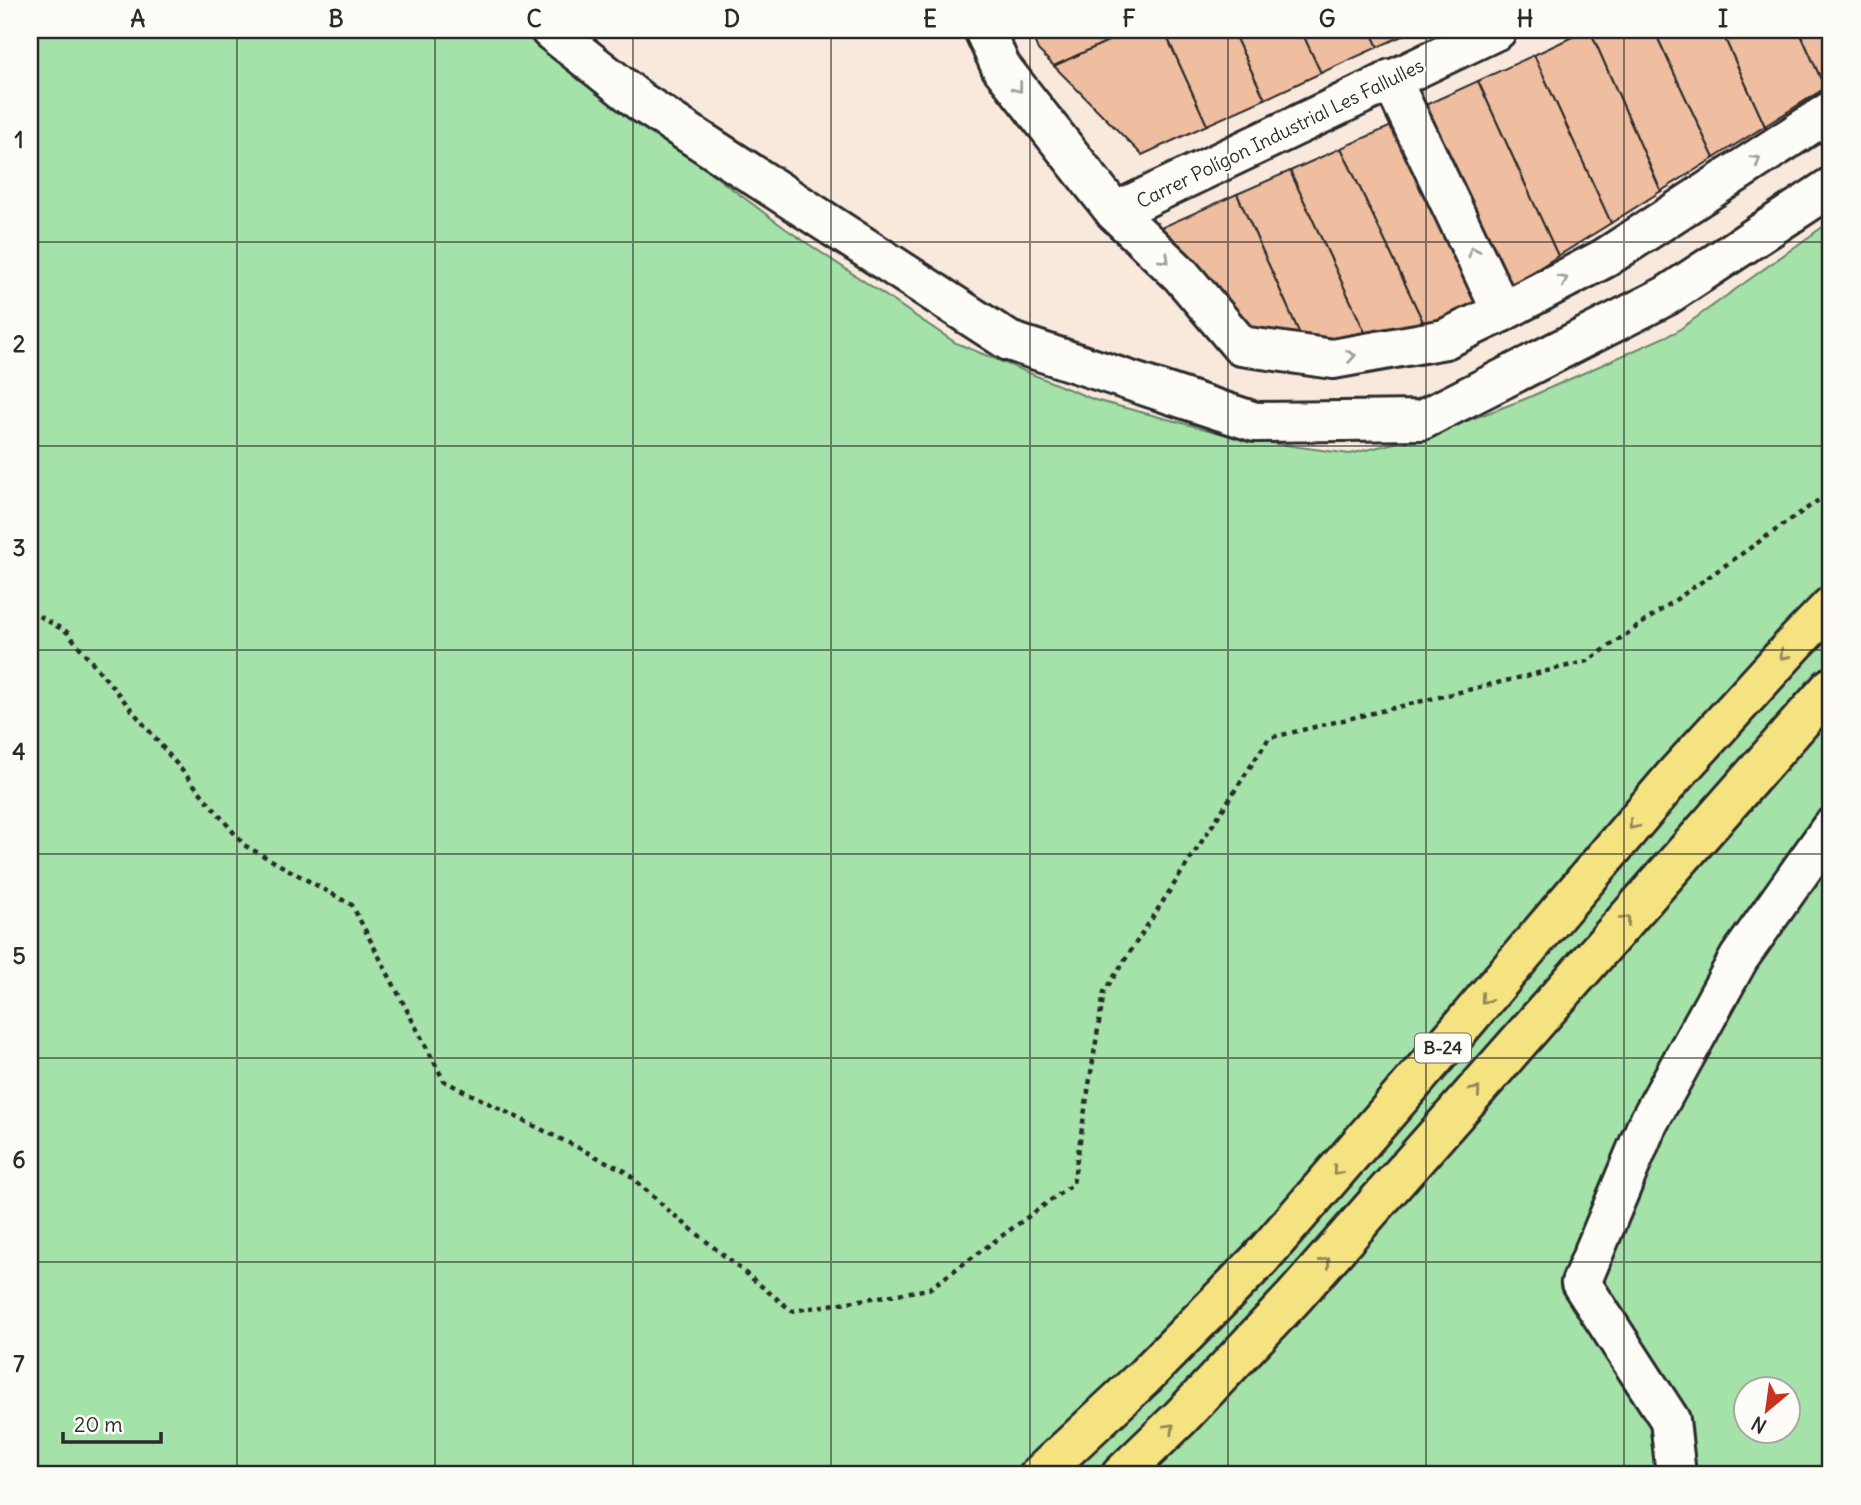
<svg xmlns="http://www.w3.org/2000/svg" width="1861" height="1505" font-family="Delius,sans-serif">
<rect width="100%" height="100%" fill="#fdfcf7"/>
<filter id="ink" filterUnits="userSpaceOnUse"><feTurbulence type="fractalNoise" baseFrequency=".0143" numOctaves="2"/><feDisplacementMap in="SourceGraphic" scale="14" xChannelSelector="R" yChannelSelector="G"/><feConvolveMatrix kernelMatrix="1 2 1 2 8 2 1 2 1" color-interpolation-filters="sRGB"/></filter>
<g filter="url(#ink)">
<!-- built -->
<polygon fill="#f9e9dd" points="518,30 1831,30 1831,221 1676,332 1525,399 1435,433 1350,454 1244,439 1095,400 956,343 786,229"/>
<!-- green -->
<path fill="#a4e2aa" stroke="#68866a" stroke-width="2" fill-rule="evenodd" d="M30,30H518L786,229L956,343L1095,400L1243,439L1350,454L1435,433L1525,399L1676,332L1831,221V1475H30ZM1745,1390H1787V1432H1745Z"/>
<!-- building -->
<g fill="#efbda0" stroke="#2b2b2b" stroke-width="2">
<polygon points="1030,30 1099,30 1106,42 1054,66 1038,50"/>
<polygon points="1099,30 1132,30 1106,42"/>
<polygon points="1132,30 1164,30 1207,125 1142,155 1054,66"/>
<polygon points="1164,30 1232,30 1265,99 1207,125"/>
<polygon points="1232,30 1301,30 1321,73 1265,99"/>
<polygon points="1301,30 1370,30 1378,47 1321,73"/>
<polygon points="1370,30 1415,30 1378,47"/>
<polygon points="1587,30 1590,30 1661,191 1611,223 1534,55"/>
<polygon points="1590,30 1654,30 1714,158 1661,191"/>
<polygon points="1654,30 1721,30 1765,126 1714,158"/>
<polygon points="1721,30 1799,30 1825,88 1765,126"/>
<polygon points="1799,30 1831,30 1831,84 1825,88"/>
<polygon points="1534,55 1611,223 1558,256 1478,81"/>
<polygon points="1478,81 1558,256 1506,289 1421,107"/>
<polygon points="1396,124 1479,307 1424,324 1341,148"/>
<polygon points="1341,148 1424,324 1369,341 1290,171"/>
<polygon points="1290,171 1369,341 1302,339 1237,194"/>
<polygon points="1237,194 1302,339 1256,335 1156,230"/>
</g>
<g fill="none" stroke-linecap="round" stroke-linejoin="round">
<!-- minor casing -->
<g stroke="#2b2b2b" stroke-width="44">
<g id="minor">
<polyline points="550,30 641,102 1009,341 1255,422 1422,420 1666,296 1831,187"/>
<polyline points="984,30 1001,67 1115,212 1497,30"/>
<polyline points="1391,79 1502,312"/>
<polyline points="1115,212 1181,275 1241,346 1333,359 1445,339 1502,312 1605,258 1831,111"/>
<polyline points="1676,1475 1670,1420 1581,1283 1647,1125 1739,958 1831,828"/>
</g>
</g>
<!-- highway casing -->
<g stroke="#2b2b2b" stroke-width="44">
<g id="highway">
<polyline points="1039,1475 1144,1377 1260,1259 1445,1046 1675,775 1796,642 1831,606"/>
<polyline points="1121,1475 1180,1418 1294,1297 1831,687"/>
</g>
</g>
<!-- path -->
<polyline stroke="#2b2b2b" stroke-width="4.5" stroke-dasharray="5 5" stroke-linecap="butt" points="30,611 67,632 244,845 352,905 444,1081 625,1171 668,1210 792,1311 929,1289 1073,1184 1104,992 1269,738 1588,661 1826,495 1831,490"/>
<!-- minor -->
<use href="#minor" stroke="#fdfcf7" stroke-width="38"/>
<!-- highway -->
<use href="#highway" stroke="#f5e382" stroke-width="38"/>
</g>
<!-- one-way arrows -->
<defs><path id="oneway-chevron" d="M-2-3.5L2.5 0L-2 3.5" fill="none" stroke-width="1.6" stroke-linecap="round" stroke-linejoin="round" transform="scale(1.75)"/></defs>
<g stroke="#9e9e9b">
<use href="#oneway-chevron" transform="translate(1018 88) rotate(52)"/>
<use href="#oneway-chevron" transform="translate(1756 160) rotate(-33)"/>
<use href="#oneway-chevron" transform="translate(1473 251) rotate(-115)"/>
<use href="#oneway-chevron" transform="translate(1165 259) rotate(44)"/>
<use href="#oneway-chevron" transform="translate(1563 280) rotate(-28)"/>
<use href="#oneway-chevron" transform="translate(1351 356) rotate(-10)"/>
</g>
<g stroke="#908756">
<use href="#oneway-chevron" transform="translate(1784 655) rotate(132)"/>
<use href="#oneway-chevron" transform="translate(1633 825) rotate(130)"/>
<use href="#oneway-chevron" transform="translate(1626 920) rotate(-49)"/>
<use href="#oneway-chevron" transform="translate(1485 999) rotate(131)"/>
<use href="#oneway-chevron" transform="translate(1476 1091) rotate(-49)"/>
<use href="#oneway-chevron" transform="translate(1337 1171) rotate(131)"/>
<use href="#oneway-chevron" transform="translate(1326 1262) rotate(-49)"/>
<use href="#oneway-chevron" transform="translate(1170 1428) rotate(-44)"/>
</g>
</g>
<!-- grid -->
<path fill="none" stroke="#2b2b2b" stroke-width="2" stroke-opacity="0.55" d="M237,30V1475M435,30V1475M633,30V1475M831,30V1475M1030,30V1475M1228,30V1475M1426,30V1475M1624,30V1475M30,242H1831M30,446H1831M30,650H1831M30,854H1831M30,1058H1831M30,1262H1831"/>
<g text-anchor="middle" stroke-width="5" stroke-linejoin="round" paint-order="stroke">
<!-- shield labels -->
<rect fill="#fdfcf7" stroke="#6a6a68" stroke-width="2" x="1415" y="1033.5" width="56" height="29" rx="5"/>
<g font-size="18" font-weight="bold" fill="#2b2b2b">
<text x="1443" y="1054">B-24</text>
</g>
<!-- street labels -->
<g font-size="19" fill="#2b2b2b" stroke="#fdfcf7">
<text transform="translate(1280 133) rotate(-26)" y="7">Carrer Polígon Industrial Les Fallulles</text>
</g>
</g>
<!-- margin -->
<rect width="1861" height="1505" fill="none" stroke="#fdfcf7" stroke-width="77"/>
<!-- north arrow -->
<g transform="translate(1767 1410) rotate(209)"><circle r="33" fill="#fdfcf7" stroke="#a9a8a5" stroke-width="2"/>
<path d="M0-5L12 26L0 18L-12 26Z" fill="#c8321e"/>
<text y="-10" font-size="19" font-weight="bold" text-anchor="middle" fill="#2b2b2b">N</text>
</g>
<!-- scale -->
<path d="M63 1432v10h98v-10" fill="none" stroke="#2b2b2b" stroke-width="3.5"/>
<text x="74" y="1432" font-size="21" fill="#2b2b2b" stroke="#fdfcf7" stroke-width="5" paint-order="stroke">20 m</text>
<rect x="38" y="38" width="1784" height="1428" fill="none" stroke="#2b2b2b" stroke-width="2.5"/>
<g font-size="23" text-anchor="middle" font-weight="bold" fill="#2b2b2b">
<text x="138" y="27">A</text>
<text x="336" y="27">B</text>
<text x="534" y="27">C</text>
<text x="732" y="27">D</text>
<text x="930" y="27">E</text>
<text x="1129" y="27">F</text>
<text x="1327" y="27">G</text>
<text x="1525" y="27">H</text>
<text x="1723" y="27">I</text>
<text x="19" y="148">1</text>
<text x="19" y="352">2</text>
<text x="19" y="556">3</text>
<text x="19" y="760">4</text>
<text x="19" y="964">5</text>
<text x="19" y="1168">6</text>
<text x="19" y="1372">7</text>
</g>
</svg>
